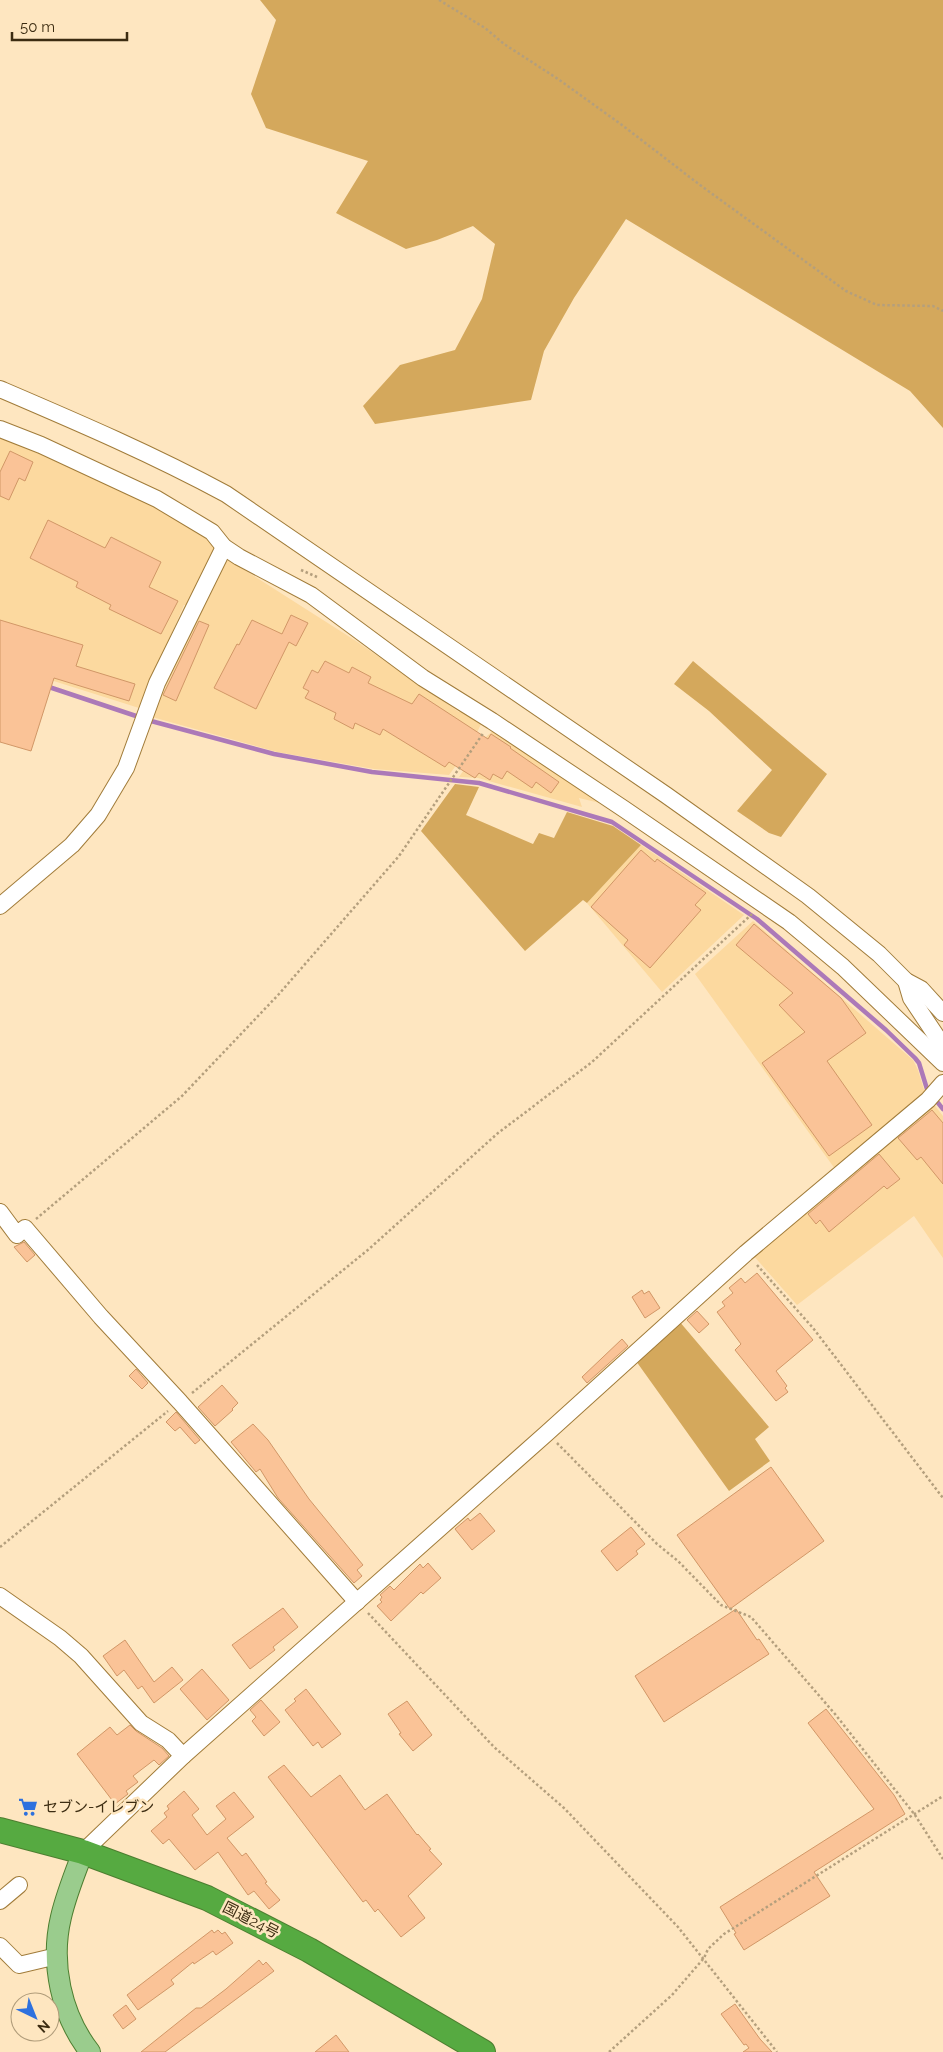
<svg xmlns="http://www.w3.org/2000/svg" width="943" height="2052" font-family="Raleway,'Noto Sans JP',sans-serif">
<rect width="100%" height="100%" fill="#fee6c0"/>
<!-- built -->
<g fill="#fcd99f">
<polygon points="0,436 148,501 203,533 213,543 213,552 189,605 184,605 139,708 0,664"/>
<polygon points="229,560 356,641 459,712 464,709 482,722 471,745 449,775 374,769 277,752 152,717 221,564"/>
<polygon points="495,729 596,798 600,803 579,798 582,807 478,778 459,777 487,736"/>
<polygon points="641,845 744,915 662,992 587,903"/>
<polygon points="753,921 913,1060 918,1070 925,1093 835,1169 695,974"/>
<polygon points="932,1102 943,1116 943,1258 914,1216 797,1305 752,1254"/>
</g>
<!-- forest -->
<g fill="#d4a85c">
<polygon points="260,0 943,0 943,428 910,391 626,219 574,298 544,351 531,400 375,424 363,406 400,365 455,350 482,299 495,244 473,226 437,240 406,249 336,213 368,161 266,128 251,94 276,20"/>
<polygon points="693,661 827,774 781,837 769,833 737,811 772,770 709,711 674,684"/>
<polygon points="455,784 479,787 466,815 533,844 539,833 554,838 567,812 613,826 641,845 587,903 583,900 525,951 421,831"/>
<polygon points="679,1321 769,1427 755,1439 770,1461 729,1491 636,1361"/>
</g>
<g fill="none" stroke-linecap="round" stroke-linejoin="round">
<!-- stream -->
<polyline stroke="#ac79b8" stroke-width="4.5" points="46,686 151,721 274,754 372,772 479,783 612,822 757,919 886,1030 915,1058 919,1063 927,1089 943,1109"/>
</g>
<!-- building -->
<g fill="#fac397" stroke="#d19767">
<polygon points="10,451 33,462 25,481 19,478 9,500 0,496 0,472"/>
<polygon points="48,520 105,548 111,537 161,562 149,587 178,601 161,634 109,609 111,605 76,587 78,582 30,558"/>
<polygon points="291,615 308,623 296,646 289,642 256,709 214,688 237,644 239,645 252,620 282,634"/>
<polygon points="0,620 83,645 76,666 135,684 129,701 54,678 31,751 0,742"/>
<polygon points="199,621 209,625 176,701 163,695"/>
<polygon points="325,661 349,673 352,667 371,677 368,683 412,704 419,694 488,739 491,734 511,747 510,748 559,782 551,793 536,782 532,788 507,771 502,779 493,774 490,780 479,773 475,778 449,762 445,767 383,729 380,735 355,723 353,729 334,719 336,713 305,698 309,691 303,688 312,670 318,673"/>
<polygon points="641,850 655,862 657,859 706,893 695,905 701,910 650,968 624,945 628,940 591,907"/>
<polygon points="754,924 841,998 866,1033 827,1061 872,1125 829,1156 762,1063 805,1032 779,1005 793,993 736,945"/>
<polygon points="932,1110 943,1123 943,1184 921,1157 917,1160 898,1138"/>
<polygon points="879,1154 900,1179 887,1189 884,1186 829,1232 820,1220 816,1224 808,1214"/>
<polygon points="24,1242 35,1255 27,1262 14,1247"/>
<polygon points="757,1273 813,1340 776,1371 787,1386 785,1388 788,1392 776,1401 735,1350 741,1344 717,1312 725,1306 722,1302 733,1293 729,1288 741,1278 745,1283"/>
<polygon points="642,1290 644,1294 649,1291 660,1308 645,1318 632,1297"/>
<polygon points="697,1311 709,1324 699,1333 687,1320"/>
<polygon points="622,1339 628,1346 587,1383 582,1377"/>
<polygon points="136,1369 148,1383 142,1389 129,1376"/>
<polygon points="222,1385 238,1403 232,1409 233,1410 215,1426 198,1407"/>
<polygon points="176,1412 200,1440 195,1444 180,1427 175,1431 166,1422"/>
<polygon points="253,1424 268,1440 309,1499 363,1565 357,1570 362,1576 354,1583 278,1498 260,1469 256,1472 231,1442"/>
<polygon points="771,1467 824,1541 730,1609 677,1535"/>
<polygon points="480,1513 495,1531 472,1550 455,1529 468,1518 470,1521"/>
<polygon points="631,1527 645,1544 636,1551 638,1554 617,1571 601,1551"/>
<polygon points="428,1563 441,1578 423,1594 421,1592 391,1621 377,1606 382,1602 380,1600 382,1597 380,1595 390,1586 394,1590 420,1564 423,1568"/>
<polygon points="283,1608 298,1627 273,1647 275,1650 250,1669 232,1645"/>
<polygon points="736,1609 757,1640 759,1639 769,1654 664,1722 635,1676"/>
<polygon points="125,1640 154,1682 172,1667 183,1680 154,1703 142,1686 138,1689 124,1670 117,1676 103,1656"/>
<polygon points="202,1669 229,1700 207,1720 180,1689"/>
<polygon points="306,1689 341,1734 322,1748 318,1742 313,1746 285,1710 296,1701 294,1699"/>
<polygon points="261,1700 280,1722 264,1736 252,1721 256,1717 250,1710"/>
<polygon points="407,1701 432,1735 413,1751 399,1734 401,1733 388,1714"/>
<polygon points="826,1709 894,1795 905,1814 814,1872 830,1896 744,1950 734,1934 736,1933 720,1907 874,1809 808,1723"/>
<polygon points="130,1725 136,1731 162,1748 169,1756 159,1765 154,1760 133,1776 138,1782 126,1791 128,1794 115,1804 77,1754 110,1727 117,1735"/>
<polygon points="284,1765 311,1797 340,1775 365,1810 387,1794 417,1835 418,1834 431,1849 429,1850 442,1864 408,1896 425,1918 401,1937 378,1909 375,1912 366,1900 363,1902 268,1777"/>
<polygon points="184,1791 199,1809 192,1815 207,1835 226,1819 216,1806 234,1792 254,1817 227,1838 242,1856 246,1853 267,1882 265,1883 280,1900 269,1909 254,1891 248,1895 218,1852 195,1870 169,1839 163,1844 151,1831 167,1817 164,1813 169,1809 167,1806"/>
<polygon points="212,1930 214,1933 218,1930 222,1934 225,1932 233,1943 216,1955 213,1951 194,1964 193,1962 171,1980 174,1984 138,2010 127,1995"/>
<polygon points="259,1960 263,1965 266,1962 274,1971 165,2052 141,2052 196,2008 201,2008 226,1989"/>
<polygon points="735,2004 760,2039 772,2052 743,2052 749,2048 746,2044 744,2045 721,2014"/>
<polygon points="126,2005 136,2019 123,2029 113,2015"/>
<polygon points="336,2035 349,2052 315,2052"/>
</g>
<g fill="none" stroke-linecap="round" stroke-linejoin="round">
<!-- minor casing -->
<g stroke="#a17c3a" stroke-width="18">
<g id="minor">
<path d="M0,389C77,422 152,454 226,494L666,795L808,896L879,954L906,981L921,989L943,1013"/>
<polyline points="0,429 41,445 157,499 212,532 224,547 239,557 311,595 423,678 492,721 624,809 789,922 843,967 943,1063"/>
<polyline points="0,906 72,845 98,815 126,768 157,683 224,547"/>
<polyline points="906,981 911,998 943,1046"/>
<polyline points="0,1212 17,1235 25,1228 101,1317 180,1402 357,1602"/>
<polyline points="0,1596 60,1638 81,1656 141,1723 168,1740 183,1756"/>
<polyline points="83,1852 183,1756 547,1433 746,1253 928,1100 943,1083"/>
<polyline points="0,1901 19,1885"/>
<polyline points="0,1946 19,1965 57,1956"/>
</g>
</g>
<!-- major casing -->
<g stroke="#4d7e30" stroke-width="22">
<path id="major" d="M83,1852C75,1873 66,1895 61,1917C50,1963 61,2015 90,2052"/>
</g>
<!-- highway casing -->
<g stroke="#4d7e30" stroke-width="26">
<polyline id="highway" points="0,1830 83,1852 207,1898 309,1950 483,2052"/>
</g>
<!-- path -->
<g stroke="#b49f7d" stroke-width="2.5" stroke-dasharray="2.5 2.5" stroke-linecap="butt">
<polyline points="439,0 485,28 504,44 558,79 622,125 700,185 846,291 877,305 933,306 943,311"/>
<polyline points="301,570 317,577"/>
<polyline points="36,1219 182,1096 279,994 399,856 484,732"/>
<polyline points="757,1265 813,1328 943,1498"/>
<polyline points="192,1393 369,1249 498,1133 592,1062 752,914"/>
<polyline points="557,1443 657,1544 678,1561 721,1605 751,1617 835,1714 915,1815 943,1859"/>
<polyline points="0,1547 168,1411"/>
<polyline points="368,1613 494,1747 564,1808 678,1927 777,2052"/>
<polyline points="609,2052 672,1995 704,1958 708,1949 724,1934 943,1796"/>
</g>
<!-- minor -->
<use href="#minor" stroke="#fff" stroke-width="16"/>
<!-- major -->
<use href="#major" stroke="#9acc8d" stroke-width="20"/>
<!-- highway -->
<use href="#highway" stroke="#56aa41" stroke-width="24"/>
</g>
<!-- icons -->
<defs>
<g id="supermarket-bare" transform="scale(1.5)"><path d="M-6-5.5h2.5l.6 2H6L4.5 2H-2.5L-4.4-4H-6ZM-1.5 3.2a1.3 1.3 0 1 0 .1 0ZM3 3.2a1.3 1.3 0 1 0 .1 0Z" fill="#2e71de" stroke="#fee6c0" stroke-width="2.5" paint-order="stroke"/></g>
</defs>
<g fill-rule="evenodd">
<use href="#supermarket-bare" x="28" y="1807"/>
</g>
<g text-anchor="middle" stroke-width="5" stroke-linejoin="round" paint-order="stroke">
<!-- poi labels -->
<g font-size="15" fill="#3c2c11" stroke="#fee6c0" text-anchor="start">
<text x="43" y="1812">セブン-イレブン</text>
</g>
<!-- street labels -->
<g font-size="15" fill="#3c2c11" stroke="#fee6c0">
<text transform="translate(251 1920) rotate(27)" y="5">国道24号</text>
</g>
</g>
<!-- north arrow -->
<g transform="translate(35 2017) rotate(137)"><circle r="24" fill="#fee6c0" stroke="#b09c7a"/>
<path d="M0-4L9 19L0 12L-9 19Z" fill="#2e71de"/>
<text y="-8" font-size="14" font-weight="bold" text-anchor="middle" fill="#3c2c11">N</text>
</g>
<!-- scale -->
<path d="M12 32v8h115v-8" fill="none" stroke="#3c2c11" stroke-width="2.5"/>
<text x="20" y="32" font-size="15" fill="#3c2c11" stroke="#fee6c0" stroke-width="4" paint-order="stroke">50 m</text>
</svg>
